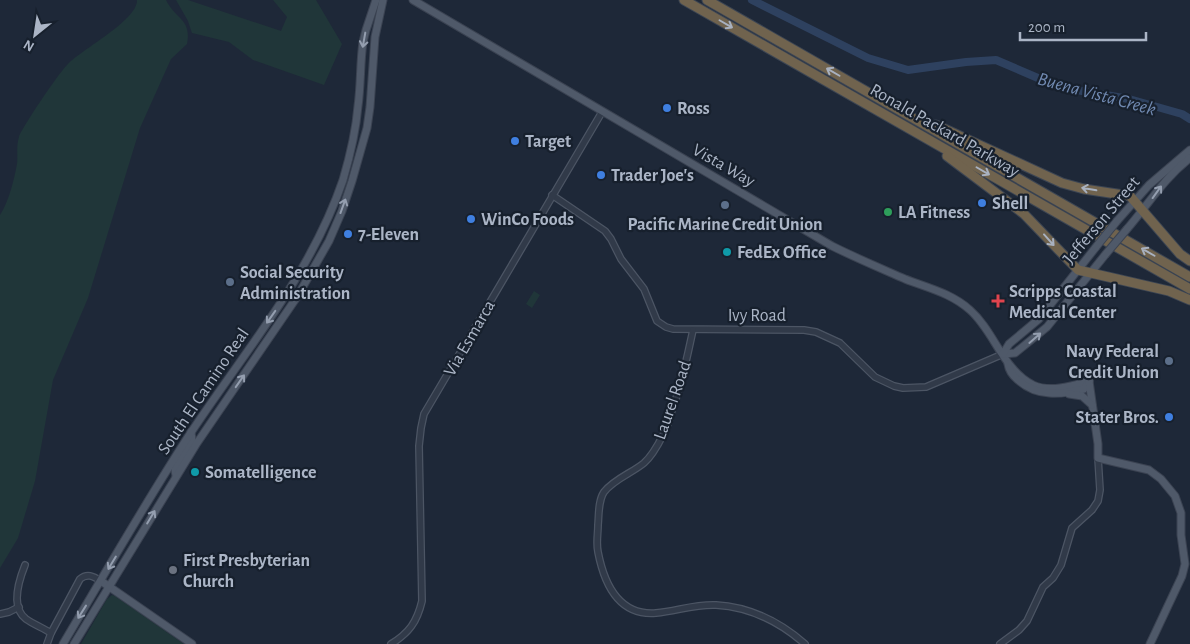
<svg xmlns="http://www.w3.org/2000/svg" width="1190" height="644" font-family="'Alegreya Sans',sans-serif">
<rect width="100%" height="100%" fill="#1e2838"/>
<!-- green -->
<g fill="#203639">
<path d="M137,0H166C175,19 192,19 187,44L171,59L140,128L88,298L53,380L35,481L18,538L0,568V215C9,201 14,180 17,164C18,155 16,146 19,137C21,129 60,71 68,64C81,50 138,20 137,0Z"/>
<polygon points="176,0 188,0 281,31 287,17 273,0 316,0 342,44 324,85 253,60 229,42 192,33 188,21"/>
<polygon points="534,291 540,295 532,308 526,304"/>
<polygon points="112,595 115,596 184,644 81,644 107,599"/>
</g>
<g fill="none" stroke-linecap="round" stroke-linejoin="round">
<!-- river -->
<polyline stroke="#2e415f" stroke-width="8" points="752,0 868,58 908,70 966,62 996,60 1059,87 1129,99 1182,114 1190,119"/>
<!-- minor casing -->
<g stroke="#4c5564" stroke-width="8">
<g id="minor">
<polyline points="552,195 605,231 611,239 621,259 644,289 657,321 666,327 673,329 804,330 816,332 840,343 875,377 894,386 903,388 926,387 1003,354"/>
<path d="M693,330C687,357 682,384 672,410C670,418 667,428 663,435C658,445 652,456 644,463C632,473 614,479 604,492C598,501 599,515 598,525C598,534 596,543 598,552C604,583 618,616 656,613C677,611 695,604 716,605C750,607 780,622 805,644"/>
<path d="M25,565C19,580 10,607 26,619C33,624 43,628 51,633"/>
<polyline points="0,614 9,612 19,607"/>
<path d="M47,644L51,633L80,579C87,573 93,576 101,581"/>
<path d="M391,644C409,633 417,622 422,601L419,446L421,428L424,414L602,112"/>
<polyline points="1000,644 1019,630 1027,621 1043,587 1053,578 1061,565 1072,528 1092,510 1098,501 1100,490 1098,458"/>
</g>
</g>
<!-- major casing -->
<g stroke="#3b4352" stroke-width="9">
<g id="major">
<path d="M413,0L832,246C856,258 880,268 905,279C928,288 951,293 970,310C994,331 1003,370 1033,385C1051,393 1072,386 1089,381"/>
<polyline points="1117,221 1149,185 1190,150"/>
<path d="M1127,229C1148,205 1164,178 1190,158"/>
<polyline points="1003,354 1015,353 1047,327 1105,255"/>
<polyline points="1003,354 1009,344 1039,319 1096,247"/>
<path d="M1008,364C1009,371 1012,375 1018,380C1037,397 1061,395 1084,389L1089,381"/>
<polyline points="1089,381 1098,444 1098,458 1149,470 1161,479 1175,496 1181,513 1181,535 1185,564 1182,576 1150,644"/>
<polyline points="1069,394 1082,396 1092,405"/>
<polyline points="176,476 175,470 192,440 191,432"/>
<polyline points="101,581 192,644"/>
<path d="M63,644C104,575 144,505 188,437C243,353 310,277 343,180C350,156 356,130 358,106C361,85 360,63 363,42L366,30L376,0"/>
<polyline points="74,644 197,443 297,297 329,241 342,211 352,181 367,128 370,107 375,37 383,0"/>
</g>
</g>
<!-- highway casing -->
<g stroke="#3c4553" stroke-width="11">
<g id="highway">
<polyline points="684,0 1190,289"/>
<polyline points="707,0 1190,277"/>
<polyline points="936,125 1062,183 1084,189 1130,196 1180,254 1190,261"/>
<polyline points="947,156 1024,214 1078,270 1169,291 1190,300"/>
</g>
</g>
<!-- minor -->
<use href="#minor" stroke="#313a49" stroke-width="5.5"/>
<!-- major -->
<use href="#major" stroke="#4f5969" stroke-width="7"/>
<!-- highway -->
<use href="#highway" stroke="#70634e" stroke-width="9"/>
<!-- major-bridge casing -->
<g stroke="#3b4352" stroke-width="9" stroke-linecap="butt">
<g id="major-bridge">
<polyline points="1096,247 1117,221"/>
<polyline points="1105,255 1127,229"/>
</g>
</g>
<!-- major-bridge -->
<use href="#major-bridge" stroke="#4f5969" stroke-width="7"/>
</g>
<!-- one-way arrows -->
<defs><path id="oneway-shaft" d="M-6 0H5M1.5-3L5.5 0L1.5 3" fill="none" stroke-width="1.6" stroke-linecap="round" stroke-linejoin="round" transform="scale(1.25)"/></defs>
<g stroke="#a8b1c0">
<use href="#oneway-shaft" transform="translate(726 24) rotate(30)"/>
<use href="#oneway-shaft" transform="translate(833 72) rotate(-150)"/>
<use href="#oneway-shaft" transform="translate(983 171) rotate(30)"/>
<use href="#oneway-shaft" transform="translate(1089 189) rotate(-170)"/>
<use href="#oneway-shaft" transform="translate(1049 240) rotate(48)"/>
<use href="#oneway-shaft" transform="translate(1148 252) rotate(-150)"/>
</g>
<g stroke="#949eaf">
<use href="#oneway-shaft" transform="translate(364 40) rotate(100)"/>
<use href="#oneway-shaft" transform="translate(1157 192) rotate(-54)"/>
<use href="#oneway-shaft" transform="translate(343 206) rotate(-70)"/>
<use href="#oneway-shaft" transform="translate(271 317) rotate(125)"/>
<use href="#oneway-shaft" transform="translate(1035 338) rotate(-41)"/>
<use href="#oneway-shaft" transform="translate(240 381) rotate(-55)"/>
<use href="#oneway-shaft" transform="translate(151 517) rotate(-59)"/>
<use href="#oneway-shaft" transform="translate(112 563) rotate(121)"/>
<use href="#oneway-shaft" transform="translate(82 612) rotate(122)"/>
</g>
<!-- markers -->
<g fill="#3f7fe0" stroke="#17202d" stroke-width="2">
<circle cx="667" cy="108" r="5"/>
<circle cx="515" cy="141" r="5"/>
<circle cx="601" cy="175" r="5"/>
<circle cx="982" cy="203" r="5"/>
<circle cx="471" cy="219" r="5"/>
<circle cx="348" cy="234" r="5"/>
<circle cx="1169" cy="417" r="5"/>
</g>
<g fill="#5c6f8a" stroke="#17202d" stroke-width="2">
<circle cx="725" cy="205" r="5"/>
<circle cx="230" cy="282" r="5"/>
<circle cx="1169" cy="361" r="5"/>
</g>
<circle fill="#2e9e5b" stroke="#17202d" stroke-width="2" cx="888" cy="212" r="5"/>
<g fill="#0f9aa8" stroke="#17202d" stroke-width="2">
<circle cx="727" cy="252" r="5"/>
<circle cx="195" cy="472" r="5"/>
</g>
<path fill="#e0444e" stroke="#17202d" stroke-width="2" d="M995.5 293.5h5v5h5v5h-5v5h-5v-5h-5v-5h5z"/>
<circle fill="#6b7280" stroke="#17202d" stroke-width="2" cx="173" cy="570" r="5"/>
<g text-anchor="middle" stroke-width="4.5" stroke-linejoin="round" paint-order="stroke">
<!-- poi labels -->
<g font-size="18" font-weight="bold" fill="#abb5c6" stroke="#17202d" text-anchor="start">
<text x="677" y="114">Ross</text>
<text x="525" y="147">Target</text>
<text x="611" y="181">Trader Joe's</text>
<text x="992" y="209">Shell</text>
<text x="898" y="218">LA Fitness</text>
<text x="481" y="225">WinCo Foods</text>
<text x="725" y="230" text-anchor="middle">Pacific Marine Credit Union</text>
<text x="358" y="240">7-Eleven</text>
<text x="737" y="258">FedEx Office</text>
<text x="240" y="278">Social Security<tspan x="240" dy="21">Administration</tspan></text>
<text x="1009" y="297">Scripps Coastal<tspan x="1009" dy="21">Medical Center</tspan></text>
<text x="1159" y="357" text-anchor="end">Navy Federal<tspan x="1159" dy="21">Credit Union</tspan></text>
<text x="1159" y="423" text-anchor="end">Stater Bros.</text>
<text x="205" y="478">Somatelligence</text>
<text x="183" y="566">First Presbyterian<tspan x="183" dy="21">Church</tspan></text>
</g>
<!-- street labels -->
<g font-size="18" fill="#abb5c6" stroke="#17202d">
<text transform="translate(945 130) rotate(30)" y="6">Ronald Packard Parkway</text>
<text transform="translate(724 165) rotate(30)" y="6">Vista Way</text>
<text transform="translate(1101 220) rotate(-50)" y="6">Jefferson Street</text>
<text x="757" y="321">Ivy Road</text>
<text transform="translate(469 338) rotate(-60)" y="6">Via Esmarca</text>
<text transform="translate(203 391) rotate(-56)" y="6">South El Camino Real</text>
<text transform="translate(672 400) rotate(-71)" y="6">Laurel Road</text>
</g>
<!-- water labels -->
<g font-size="19" font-style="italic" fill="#718ab2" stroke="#17202d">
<text transform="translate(1097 93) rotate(15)" y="7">Buena Vista Creek</text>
</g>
</g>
<!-- north arrow -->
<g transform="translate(35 35) rotate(210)" stroke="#17202d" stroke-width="4" paint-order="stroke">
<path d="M0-4L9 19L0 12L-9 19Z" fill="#abb5c6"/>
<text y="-8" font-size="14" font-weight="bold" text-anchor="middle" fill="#abb5c6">N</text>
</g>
<!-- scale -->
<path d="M1020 32v8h126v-8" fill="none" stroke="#abb5c6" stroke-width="2.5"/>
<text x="1028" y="32" font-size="15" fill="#abb5c6" stroke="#17202d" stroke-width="4" paint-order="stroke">200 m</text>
</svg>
